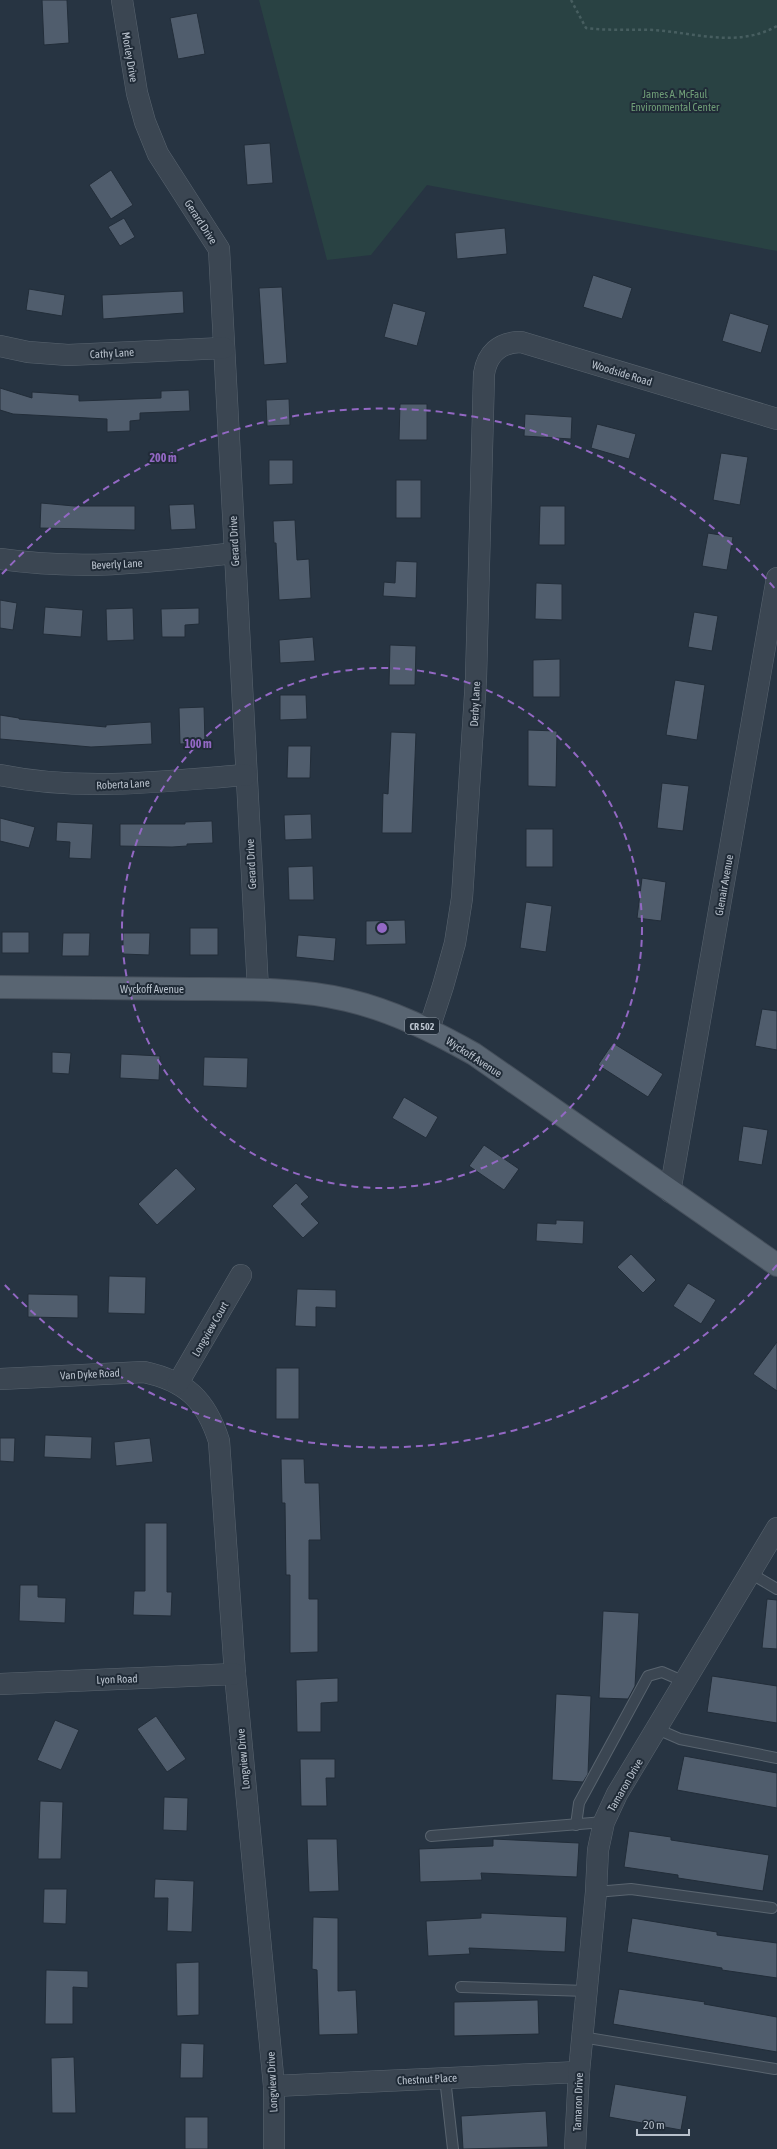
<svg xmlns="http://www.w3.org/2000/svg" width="777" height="2149" font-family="'Asap Condensed',sans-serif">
<rect width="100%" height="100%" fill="#273442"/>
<!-- green -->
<polygon fill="#294243" points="259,0 777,0 777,251 427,185 371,255 327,260"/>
<!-- building -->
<g fill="#505d6d" stroke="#222d39">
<polygon points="42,0 67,0 69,43 44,45"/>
<polygon points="197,13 205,54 178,59 170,18"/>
<polygon points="270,143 273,183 247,185 244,145"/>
<polygon points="111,170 133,205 111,219 89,185"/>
<polygon points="124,218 135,237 120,246 108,227"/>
<polygon points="505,228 507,254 457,259 455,233"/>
<polygon points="593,275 632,288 622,319 583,307"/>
<polygon points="282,287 287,363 264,365 259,288"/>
<polygon points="29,289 65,295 62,316 26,310"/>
<polygon points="183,291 184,313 103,319 102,295"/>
<polygon points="393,303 426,312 417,346 384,337"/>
<polygon points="730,313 769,325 761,353 722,341"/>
<polygon points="0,388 32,398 32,392 79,395 79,401 161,398 161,391 189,390 190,411 140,413 140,420 130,421 130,431 107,432 107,419 13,414 0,410"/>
<polygon points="289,399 290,425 267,426 266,400"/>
<polygon points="400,404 427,404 427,440 399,440"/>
<polygon points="525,414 572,417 571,439 524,436"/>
<polygon points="597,424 636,434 629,459 591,448"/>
<polygon points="721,453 748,457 740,505 713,500"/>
<polygon points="269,460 293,460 293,484 269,485"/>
<rect x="396" y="480" width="25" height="38"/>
<polygon points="41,503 74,506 135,506 135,530 40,528"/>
<polygon points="194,504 196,529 171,530 169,505"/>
<polygon points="540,506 565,506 565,545 539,545"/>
<polygon points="295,520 297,560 309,559 311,598 279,600 276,543 274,543 273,521"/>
<polygon points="708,533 733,537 727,570 702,566"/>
<polygon points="396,561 417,562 416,598 383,596 384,582 395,583"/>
<polygon points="536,583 562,584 562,620 535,619"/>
<polygon points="0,600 17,603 13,630 0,628"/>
<polygon points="45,607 83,610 81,637 43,634"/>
<polygon points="133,608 134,640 107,641 106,609"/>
<polygon points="199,608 199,624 185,625 185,637 162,637 161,609"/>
<polygon points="694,612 718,616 712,651 688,647"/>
<polygon points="313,637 315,661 280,663 279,640"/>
<polygon points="390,645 416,646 415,685 389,685"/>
<polygon points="560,659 560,697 533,697 533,660"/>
<polygon points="675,680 705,685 697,740 666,735"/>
<polygon points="280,695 306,695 307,719 280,720"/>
<polygon points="204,707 205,743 180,744 179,708"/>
<polygon points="0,715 19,718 19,719 106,727 106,725 151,722 152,744 91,747 0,739"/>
<polygon points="528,730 557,731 556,787 528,786"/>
<polygon points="391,732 416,733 412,833 382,833 383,793 388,794"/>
<polygon points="288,746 311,746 310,778 287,778"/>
<polygon points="662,783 689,786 683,831 657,828"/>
<polygon points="311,814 312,839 285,840 284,815"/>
<polygon points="0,818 35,827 29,848 0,841"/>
<polygon points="212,821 213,843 187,844 187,846 172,847 120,846 120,824 185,824 185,822"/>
<polygon points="57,822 93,824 91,859 69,858 70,842 56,841"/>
<rect x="526" y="829" width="27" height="38"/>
<polygon points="313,866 314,900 289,900 288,867"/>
<polygon points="642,878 666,882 661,921 637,918"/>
<polygon points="526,902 552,906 546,952 520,948"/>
<polygon points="405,920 406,944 366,945 366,921"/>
<rect x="190" y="928" width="28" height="27"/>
<rect x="2" y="932" width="27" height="21"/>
<polygon points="63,933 90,933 89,956 62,956"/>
<polygon points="123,933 150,933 149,955 123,954"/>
<polygon points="298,935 336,938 334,961 296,957"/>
<polygon points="762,1009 777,1011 777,1050 755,1046"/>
<polygon points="613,1043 663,1074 648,1097 598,1065"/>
<polygon points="52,1052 71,1053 69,1074 52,1073"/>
<polygon points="121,1054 160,1056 159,1080 120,1078"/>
<polygon points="204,1057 248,1058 247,1088 203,1086"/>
<polygon points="404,1097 438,1117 426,1138 392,1118"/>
<polygon points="743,1126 768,1130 762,1165 738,1161"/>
<polygon points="484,1145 519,1169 504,1190 469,1166"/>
<polygon points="176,1168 196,1189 157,1225 138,1204"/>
<polygon points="296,1183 309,1197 301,1204 319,1223 303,1238 272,1206"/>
<polygon points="556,1220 584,1221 583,1244 536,1241 537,1223 556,1224"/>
<polygon points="631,1254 656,1280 643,1293 617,1267"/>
<polygon points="109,1276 146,1277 145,1314 108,1313"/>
<polygon points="688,1283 716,1300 701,1324 673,1306"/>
<polygon points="297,1289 336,1290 336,1308 316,1307 316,1327 295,1326"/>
<polygon points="28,1294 78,1295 78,1318 28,1317"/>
<polygon points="777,1342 777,1391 753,1374"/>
<rect x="276" y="1368" width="23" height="51"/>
<polygon points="45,1435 92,1437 91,1459 44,1457"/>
<polygon points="0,1438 15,1438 14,1462 0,1461"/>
<polygon points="150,1438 153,1462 116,1466 114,1442"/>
<polygon points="281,1459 304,1459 305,1483 319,1483 321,1540 309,1540 309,1599 318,1599 318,1652 290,1653 290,1575 286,1575 285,1503 282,1503"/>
<polygon points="145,1523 167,1523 167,1592 172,1592 171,1616 133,1615 134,1591 145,1591"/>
<polygon points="20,1585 38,1585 38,1597 66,1598 65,1623 19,1621"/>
<polygon points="767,1599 777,1600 777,1649 762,1648"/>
<polygon points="603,1611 639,1613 635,1686 628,1699 599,1698"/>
<polygon points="712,1676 777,1686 777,1723 707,1712"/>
<polygon points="338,1678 338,1702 321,1703 321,1732 297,1732 296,1680"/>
<polygon points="556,1694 591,1696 588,1774 583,1782 552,1780"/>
<polygon points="156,1716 186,1759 167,1772 137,1729"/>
<polygon points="55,1720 79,1730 61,1770 37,1760"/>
<polygon points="684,1756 777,1773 777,1808 677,1790"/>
<polygon points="300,1759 335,1759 335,1778 326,1778 327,1806 301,1806"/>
<polygon points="164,1797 188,1798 187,1831 163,1830"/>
<polygon points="40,1801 63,1802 61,1859 38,1859"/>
<polygon points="629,1831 671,1837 671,1840 769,1855 763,1891 678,1878 678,1875 624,1867"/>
<polygon points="307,1839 337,1839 339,1891 309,1892"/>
<polygon points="493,1839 579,1843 577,1877 481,1873 482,1880 420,1882 419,1849 493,1846"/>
<polygon points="155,1879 194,1881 192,1932 167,1931 168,1898 154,1898"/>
<polygon points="44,1889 67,1889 66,1924 43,1923"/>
<polygon points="481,1913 567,1917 565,1952 469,1948 470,1954 428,1956 426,1921 481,1918"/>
<polygon points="313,1917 338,1918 338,1991 356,1990 358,2034 319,2035 317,1970 312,1969"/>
<polygon points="632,1918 717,1932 717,1935 777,1943 777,1978 722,1970 722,1968 627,1952"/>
<polygon points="199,1962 199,2015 177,2016 176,1963"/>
<polygon points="46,1970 88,1971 88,1988 73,1987 73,2024 45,2024"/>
<polygon points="619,1989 705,2002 704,2004 777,2017 777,2052 613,2024"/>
<polygon points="538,2000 539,2034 454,2036 454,2002"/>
<polygon points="181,2043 204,2044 203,2078 180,2078"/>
<polygon points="74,2057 76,2113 52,2113 51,2058"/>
<polygon points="615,2084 687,2096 681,2130 609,2117"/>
<polygon points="546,2111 548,2147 463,2149 461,2116"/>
<rect x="185" y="2117" width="23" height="32"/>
</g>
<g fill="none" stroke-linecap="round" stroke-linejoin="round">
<!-- service casing -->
<g stroke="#59646f" stroke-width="12">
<g id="service">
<polyline points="750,1573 777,1589"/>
<polyline points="657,1729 680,1739 777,1758"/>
<polyline points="576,1825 579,1803 648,1676 662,1672 685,1682"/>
<polyline points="431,1836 604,1822"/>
<polyline points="596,1892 631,1889 772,1908"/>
<polyline points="461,1987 587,1991"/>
<polyline points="582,2037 775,2069"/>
<polyline points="445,2078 453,2149"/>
</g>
</g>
<!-- minor casing -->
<g stroke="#59646f" stroke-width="22">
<g id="minor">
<polyline points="122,0 137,93 145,122 158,154 219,249 258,989"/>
<polyline points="0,346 28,352 68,355 224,348"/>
<path d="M0,559C82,571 153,562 235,553"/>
<path d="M0,775C84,792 162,781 246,775"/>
<path d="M429,1029L443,986L455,943L462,898L476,679L484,374C487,354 499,342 521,342L777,419"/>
<polyline points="670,1192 777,578"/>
<path d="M0,1379L144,1372C186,1381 206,1400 219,1441L235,1674L274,2086V2149"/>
<polyline points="178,1383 241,1275"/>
<polyline points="0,1684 235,1674"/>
<polyline points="274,2086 579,2072"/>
<polyline points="575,2149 579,2072 596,1892 598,1850 604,1822 617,1794 777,1528"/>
</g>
</g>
<!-- primary casing -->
<g stroke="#454f5b" stroke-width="24">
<path id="primary" d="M0,987C63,988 127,988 190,989C242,989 296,988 347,1000C393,1011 433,1031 474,1054L777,1265"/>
</g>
<!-- path -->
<path stroke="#475e60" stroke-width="2.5" stroke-dasharray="3 3" stroke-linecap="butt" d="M571,0L586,28C609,31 631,29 654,30C696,33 738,48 777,26"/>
<!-- service -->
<use href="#service" stroke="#3b4652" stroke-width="10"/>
<!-- minor -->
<use href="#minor" stroke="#3b4652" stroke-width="21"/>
<!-- primary -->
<use href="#primary" stroke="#596572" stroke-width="22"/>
</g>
<!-- distance rings -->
<g fill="none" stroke="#9368c4" stroke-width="2" stroke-dasharray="7 5">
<circle cx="382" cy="928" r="260"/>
<path d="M777 1265A519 519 0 0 1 2 1282M2 574A519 519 0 0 1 777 591"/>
</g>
<g text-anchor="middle" stroke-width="4" stroke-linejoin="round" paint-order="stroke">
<!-- shield labels -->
<rect fill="#202b37" stroke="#8a949f" stroke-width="1" x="405" y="1018" width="34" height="16" rx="3"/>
<g font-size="10" font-weight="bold" fill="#b8c1cc">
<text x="422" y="1030">CR 502</text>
</g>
<!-- street labels -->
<g font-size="11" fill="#b8c1cc" stroke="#202b37">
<text transform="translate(130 57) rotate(80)" y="4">Morley Drive</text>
<text transform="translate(201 222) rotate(57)" y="4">Gerard Drive</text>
<text transform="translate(112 353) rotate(-3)" y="4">Cathy Lane</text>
<text transform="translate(622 373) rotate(17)" y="4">Woodside Road</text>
<text transform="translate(234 541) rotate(-93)" y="4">Gerard Drive</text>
<text transform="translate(117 564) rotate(-3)" y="4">Beverly Lane</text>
<text transform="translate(475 704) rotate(-87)" y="4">Derby Lane</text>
<text transform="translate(123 784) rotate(-3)" y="4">Roberta Lane</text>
<text transform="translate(251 864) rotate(-93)" y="4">Gerard Drive</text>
<text transform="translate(724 885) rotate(-80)" y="4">Glenair Avenue</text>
<text x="152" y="993">Wyckoff Avenue</text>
<text transform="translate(474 1057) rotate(33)" y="4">Wyckoff Avenue</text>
<text transform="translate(210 1329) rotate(-60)" y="4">Longview Court</text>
<text transform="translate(90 1374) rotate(-3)" y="4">Van Dyke Road</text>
<text transform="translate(117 1679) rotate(-2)" y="4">Lyon Road</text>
<text transform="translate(243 1759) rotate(-95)" y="4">Longview Drive</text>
<text transform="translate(625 1785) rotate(-60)" y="4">Tamaron Drive</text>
<text transform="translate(427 2079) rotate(-3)" y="4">Chestnut Place</text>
<text transform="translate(272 2082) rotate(-93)" y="4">Longview Drive</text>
<text transform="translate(578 2102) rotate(-88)" y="4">Tamaron Drive</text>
</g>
<!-- park labels -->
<g font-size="11" fill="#6f9d77" stroke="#202b37">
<text x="675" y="98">James A. McFaul<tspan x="675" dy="13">Environmental Center</tspan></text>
</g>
</g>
<circle cx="382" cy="928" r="6" fill="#9368c4" stroke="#202b37" stroke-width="2"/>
<g font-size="12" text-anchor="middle" font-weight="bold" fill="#9368c4" stroke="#202b37" stroke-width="4" stroke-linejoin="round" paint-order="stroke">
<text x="163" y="462">200 m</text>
<text x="198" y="748">100 m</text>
</g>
<!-- scale -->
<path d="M637 2129v6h52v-6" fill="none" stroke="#b8c1cc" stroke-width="2"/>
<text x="643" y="2129" font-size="12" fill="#b8c1cc" stroke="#202b37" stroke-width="3" paint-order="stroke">20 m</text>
</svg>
